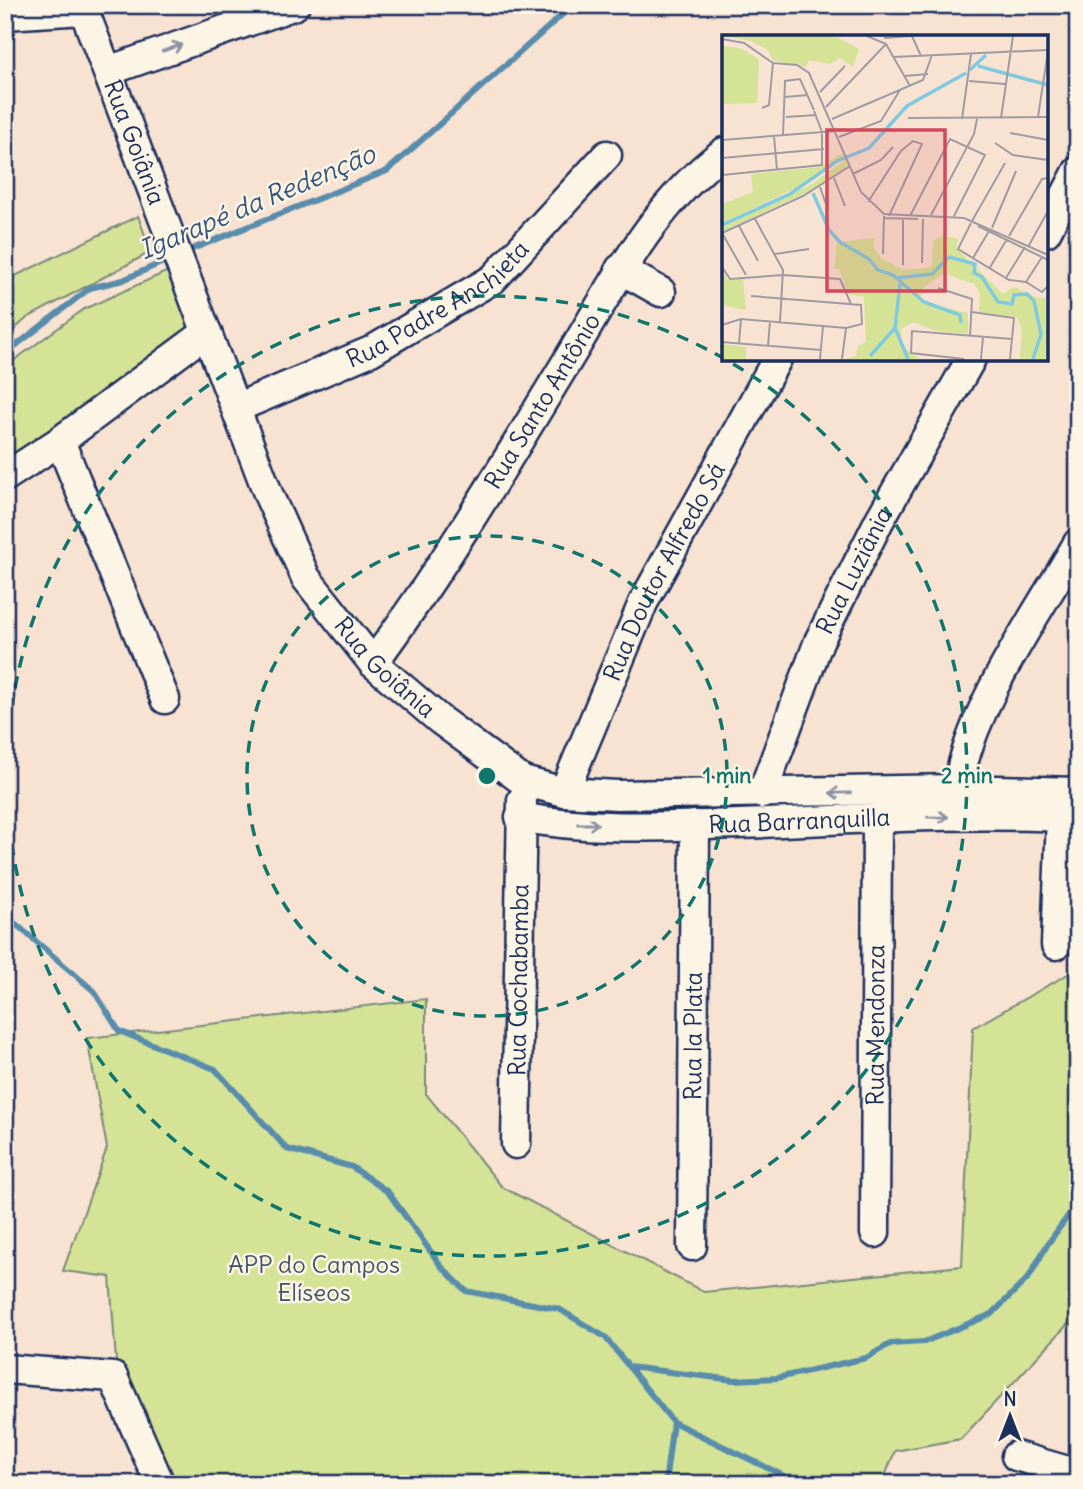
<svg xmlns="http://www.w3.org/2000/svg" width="1083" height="1489" font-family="Delius,sans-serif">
<rect width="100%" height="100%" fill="#f8e2d1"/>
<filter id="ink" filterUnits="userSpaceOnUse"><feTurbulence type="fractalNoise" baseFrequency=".0143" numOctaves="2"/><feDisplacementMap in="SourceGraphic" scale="14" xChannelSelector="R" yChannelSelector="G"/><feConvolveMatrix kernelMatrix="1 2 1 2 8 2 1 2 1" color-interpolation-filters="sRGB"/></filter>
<g filter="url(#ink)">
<!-- green -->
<g fill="#d4e396" stroke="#78897a" stroke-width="2">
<polygon points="138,216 151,252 27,318 5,338 5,286 9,279"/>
<polygon points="168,271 191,331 5,463 5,367 84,309"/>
<polygon points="1070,973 1078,976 1078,1327 1068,1324 961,1439 895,1451 882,1484 176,1484 116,1361 110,1277 63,1271 107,1148 87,1038 426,999 426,1094 502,1187 704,1292 962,1266 973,1028"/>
</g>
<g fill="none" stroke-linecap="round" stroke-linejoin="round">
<!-- stream -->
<g stroke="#588cac" stroke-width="6">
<polyline points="185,252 387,171 573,5"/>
<polyline points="5,354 90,288 123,280 172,258"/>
<polyline points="5,910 11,920 94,991 119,1031 215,1069 287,1149 352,1167 388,1192 441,1266 466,1291 559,1309 605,1337 673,1422 784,1476 792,1484"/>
<polyline points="629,1367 734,1380 777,1378 866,1358 890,1344 924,1342 992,1314 1029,1277 1047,1245 1078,1202"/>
<polyline points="665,1484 673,1422"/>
</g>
<!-- minor casing -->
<g stroke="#1b2f5e" stroke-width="33">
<g id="minor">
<path id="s1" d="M82,5L269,496L306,578L373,663L440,720L523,781L564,792L617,795L957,789L1078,792"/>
<polyline points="5,15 84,10"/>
<polyline points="108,71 295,5"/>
<polyline points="1046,232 1078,171"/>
<polyline points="620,269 661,292"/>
<path id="s2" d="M236,408L371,351L493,279L607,155"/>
<polyline points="60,441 165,699"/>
<polyline points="5,477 60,441 207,332"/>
<path id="s3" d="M373,663C444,567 504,465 566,363C612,288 651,206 724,152"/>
<path d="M957,789C972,704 1035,618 1078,543"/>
<path id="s4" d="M564,792L643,603L777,359"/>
<path id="s5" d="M762,794L819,641L879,521L971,359"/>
<path id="s6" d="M520,817C591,831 666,826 738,824C850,820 965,811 1078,818"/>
<polyline points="1056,945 1061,817"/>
<path id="s7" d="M516,1144L522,800"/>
<path id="s8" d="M875,1233L877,819"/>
<path id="s9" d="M692,1246L695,825"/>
<polyline points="5,1369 113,1377 160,1484"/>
<polyline points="1016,1456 1078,1474"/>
</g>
</g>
<!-- minor -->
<use href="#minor" stroke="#fcf5e5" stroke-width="28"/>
</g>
<!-- one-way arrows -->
<defs><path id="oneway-shaft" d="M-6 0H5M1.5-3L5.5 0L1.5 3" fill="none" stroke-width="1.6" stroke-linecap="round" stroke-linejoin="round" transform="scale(1.75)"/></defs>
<g stroke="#8c92a2">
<use href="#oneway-shaft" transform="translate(172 48) rotate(-19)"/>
<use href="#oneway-shaft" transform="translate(840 793) rotate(179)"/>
<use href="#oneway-shaft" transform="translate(938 817) rotate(-1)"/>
<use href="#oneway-shaft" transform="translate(588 824)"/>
</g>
</g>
<!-- distance rings -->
<g fill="none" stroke="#0f766e" stroke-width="3.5" stroke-dasharray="12 9">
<circle cx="487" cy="776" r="240"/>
<circle cx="487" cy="776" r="480"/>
</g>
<g text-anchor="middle" stroke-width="5" stroke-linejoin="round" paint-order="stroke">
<!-- street labels -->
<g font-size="24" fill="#1b2f5e" stroke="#fcf5e5">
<text dy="8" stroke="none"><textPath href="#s1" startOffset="147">Rua Goiânia</textPath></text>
<text dy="8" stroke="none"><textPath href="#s2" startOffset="228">Rua Padre Anchieta</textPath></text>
<text dy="8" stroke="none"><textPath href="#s3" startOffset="312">Rua Santo Antônio</textPath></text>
<text dy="8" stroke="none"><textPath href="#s5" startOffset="242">Rua Luziânia</textPath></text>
<text dy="8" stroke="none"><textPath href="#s4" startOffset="242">Rua Doutor Alfredo Sá</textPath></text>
<text dy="8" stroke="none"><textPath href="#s1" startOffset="735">Rua Goiânia</textPath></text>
<text dy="8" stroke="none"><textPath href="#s6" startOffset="280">Rua Barranquilla</textPath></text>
<text dy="8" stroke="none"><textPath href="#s7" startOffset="164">Rua Cochabamba</textPath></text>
<text dy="8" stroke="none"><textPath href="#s8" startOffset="208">Rua Mendonza</textPath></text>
<text dy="8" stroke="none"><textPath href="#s9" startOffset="210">Rua la Plata</textPath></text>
</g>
<!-- park labels -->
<g font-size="24" fill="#405369" stroke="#fcf5e5">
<text x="314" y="1273">APP do Campos<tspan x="314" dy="28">Elíseos</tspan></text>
</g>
<!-- water labels -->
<g font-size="26" font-style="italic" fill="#34567e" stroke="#fcf5e5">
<text transform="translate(257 202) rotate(-23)" y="9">Igarapé da Redenção</text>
</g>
</g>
<!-- overview -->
<g transform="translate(722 35)">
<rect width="326" height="326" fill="#f8e2d1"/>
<path d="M0,1H113L137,14L131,32L118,23L108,29L87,25L84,32L51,25L46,15L29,6ZM0,11L18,13L37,24L35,68L0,69ZM120,118L122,122L93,144L0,188V169L31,157L29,139L98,132ZM124,124L126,131L90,155L0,197V192L90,149ZM221,200L236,204L234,213L281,259L292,252L316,263L325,262V324H298L300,294L295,282L257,278L258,258L252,249L222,238L202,252L197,266L246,278V299L214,296L191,287L179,294L180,311L198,324H122L134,321L136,311L144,307L142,262L126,259L117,234L112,233L115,207L152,203V213L160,224L182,235L210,232L211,206ZM0,235L6,245L21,244L24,275L0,270ZM0,309L24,312V324H0Z" fill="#d4e396"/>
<path fill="none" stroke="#80cae0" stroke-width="3.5" d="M256,31L326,50M248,35L264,20M91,158L107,195L118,207L147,224L156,235L171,240L202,267L238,280L239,288M0,190L68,159L115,126L147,113L185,71L244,38M174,243L210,239L227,222L253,229L252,238L260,242L276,267L290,269L292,260L305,259L312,266L319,299L311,324M178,249L173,293L186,324M148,321L173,293"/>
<path fill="none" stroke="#a09aa3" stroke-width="2" d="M145,1L164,9L188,51M190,1L199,21M162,3L190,1M0,4L22,8L51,28M172,22L326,15M51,28L75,30L87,38L139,157L162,179L242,183L326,220M183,41L206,39M247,46L283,49M98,57L123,31M63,62L86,60M104,72L164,9M40,73L47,70L51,28M64,82L94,80M316,82L326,16M186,83L326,82M279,83L291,1M110,84L201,45L210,20M240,84L249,19M288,98L326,105M61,100L63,46L78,44L92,75M52,101L55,135M117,102L159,86L178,55M0,105L114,96M273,108L291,120L326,125M0,123L102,114M131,139L159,125L171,112M0,140L100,130V97L92,76M112,143L123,171M98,152L105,172M0,158L1,105M146,167L179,116L191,106L200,109L167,181M209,180L252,99L255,84M188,181L228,104L263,120L232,181M162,183L196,184M33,184L61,235L58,287M250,186L283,128M249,188L236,214L287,245L304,247L320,257L326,251M17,191L36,226M256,191L326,225M270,193L294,136M0,198L81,161L128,131M0,198L24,240M287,201L320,144L326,143M306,212L326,176M53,219L87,214M161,219L162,181M251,223L267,196M200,228L201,184M181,230V184M0,232L8,244L61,240L118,244L129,269M267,234L285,204M284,243L303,212M304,247L320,222M216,253L250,264L248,301M250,277L292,283L288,324M0,290L19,284L124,293L140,289L139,270L29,261M0,307L99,315M17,308L19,284M46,311L48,286M98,324L101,291M120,324L124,293M242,324L189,318L190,296L290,304M259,324L261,302"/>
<path fill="#d1495b" fill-opacity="0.15" stroke="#d1495b" stroke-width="3.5" d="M105,95H223V256H105Z"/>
<rect width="326" height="326" fill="none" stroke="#1b2f5e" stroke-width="3.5"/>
</g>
<circle cx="487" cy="776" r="10" fill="#0f766e" stroke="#fcf5e5" stroke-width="3.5"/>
<g font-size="21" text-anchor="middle" font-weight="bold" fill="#0f766e" stroke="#fcf5e5" stroke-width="5" stroke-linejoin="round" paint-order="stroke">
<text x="727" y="783">1 min</text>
<text x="967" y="783">2 min</text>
</g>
<!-- margin -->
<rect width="1083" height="1489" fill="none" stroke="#fcf5e5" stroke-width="28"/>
<rect x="14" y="14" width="1055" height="1461" fill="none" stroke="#1b2f5e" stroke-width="2.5" filter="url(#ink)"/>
<!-- north arrow -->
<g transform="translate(1010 1416)" stroke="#fcf5e5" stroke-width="5" paint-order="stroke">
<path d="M0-5L12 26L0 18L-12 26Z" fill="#1b2f5e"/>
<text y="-10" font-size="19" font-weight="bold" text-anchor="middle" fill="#1b2f5e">N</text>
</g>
</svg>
